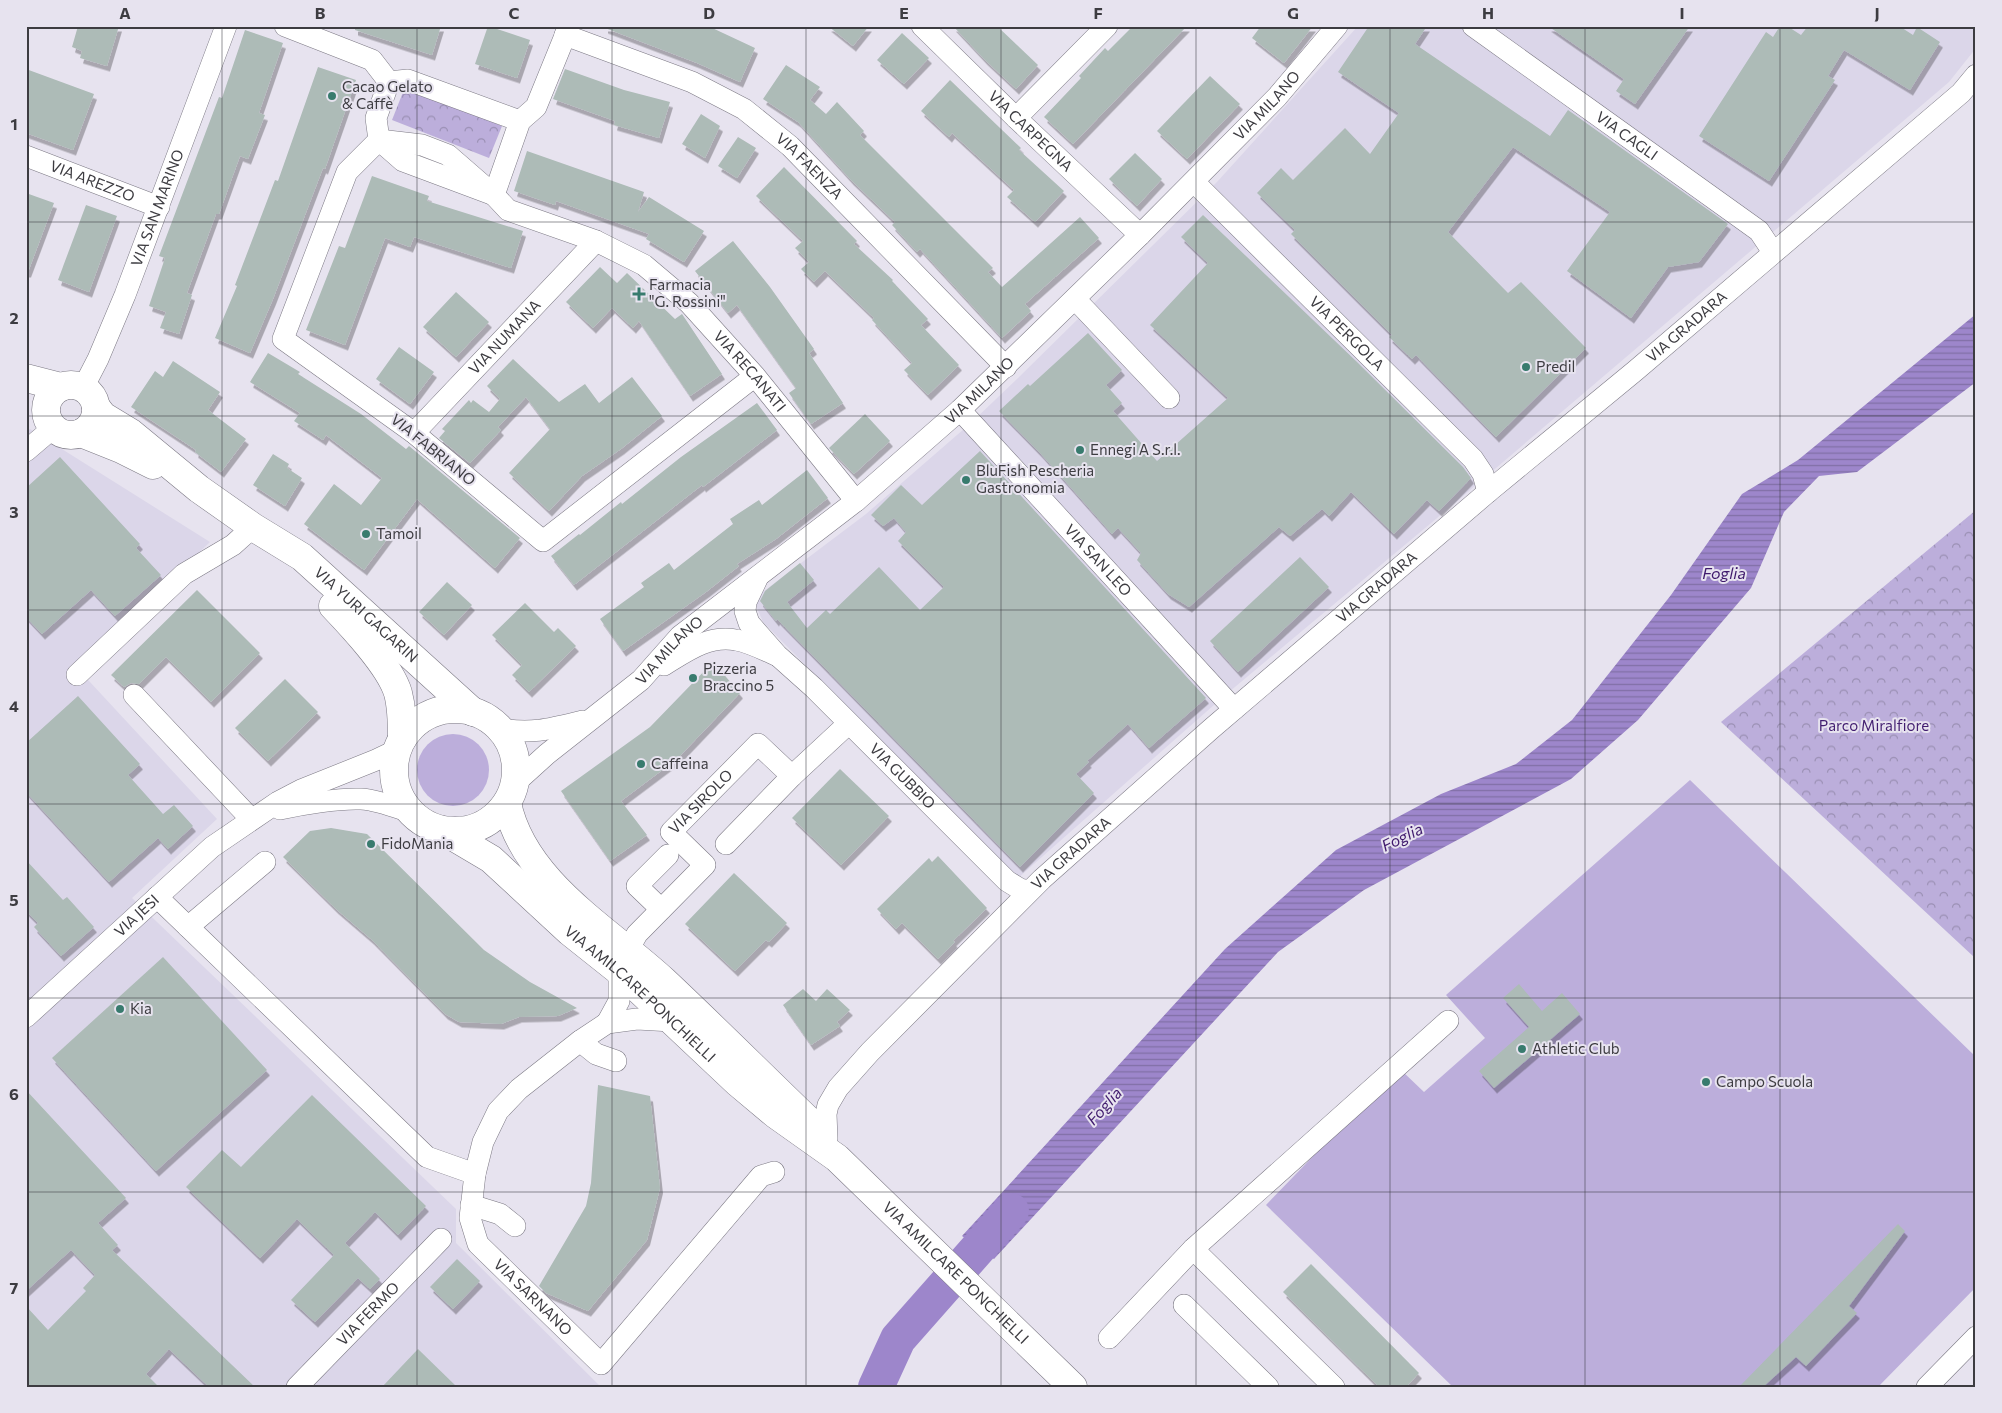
<svg xmlns="http://www.w3.org/2000/svg" width="2002" height="1413" font-family="Commissioner,sans-serif">
<defs>
<pattern id="park-crowns" width="20" height="18" patternUnits="userSpaceOnUse" patternTransform="scale(1.25)"><rect width="20" height="18" fill="#bcaedb"/><path d="M2 6a3 3 0 1 1 6 0M12 15a3 3 0 1 1 6 0" fill="none" stroke="#9a8fb3"/></pattern>
<pattern id="water-rules" width="6" height="5" patternUnits="userSpaceOnUse" patternTransform="scale(1.25)"><rect width="6" height="5" fill="#9d86cb"/><path d="M0 2.5h6" fill="none" stroke="#816fa6"/></pattern>
<filter id="shadow"><feDropShadow dx="3" dy="5.5" stdDeviation="0" flood-color="#0004"/></filter>
</defs>
<rect width="100%" height="100%" fill="#e7e3ef"/>
<!-- built -->
<g fill="#dbd6e9">
<polygon points="1358,26 1976,26 1976,48 1949,82 1449,508 1223,697 1017,879 763,622 757,608 756,597 866,514 972,422 1017,379 1217,182"/>
<polygon points="30,429 210,542 77,668 217,819 132,898 456,1209 456,1243 601,1387 26,1387 26,432"/>
</g>
<!-- grass -->
<g fill="#bcaedb">
<circle cx="453" cy="770" r="36"/>
<polygon points="1690,780 1976,1057 1976,1287 1878,1387 1453,1387 1266,1205 1359,1109 1402,1071 1424,1092 1485,1038 1446,995"/>
</g>
<!-- park -->
<g fill="url(#park-crowns)">
<polygon points="405,87 502,126 489,158 392,120"/>
<polygon points="1976,510 1976,956 1974,957 1721,722"/>
</g>
<!-- water -->
<polygon fill="url(#water-rules)" points="1976,314 1976,382 1857,472 1819,476 1784,512 1751,588 1638,720 1571,779 1364,890 1278,952 994,1259 962,1236 1225,949 1336,850 1441,794 1516,764 1572,720 1671,595 1742,494 1798,460"/>
<g fill="none" stroke-linecap="round" stroke-linejoin="round">
<!-- river -->
<polyline stroke="#9d86cb" stroke-width="36" points="876,1387 898,1339 1011,1211"/>
</g>
<!-- building -->
<g fill="#adbbb7" filter="url(#shadow)">
<polygon points="78,26 119,26 107,66 80,58 82,51 72,47"/>
<polygon points="355,26 441,26 432,55 355,30"/>
<polygon points="488,26 530,40 517,78 475,64"/>
<polygon points="605,26 708,26 755,48 740,82 697,63 605,28"/>
<polygon points="828,26 869,26 853,46"/>
<polygon points="953,26 997,26 1038,65 1016,89 985,60"/>
<polygon points="1133,26 1187,26 1073,144 1044,117 1081,78 1079,76 1105,48 1108,51"/>
<polygon points="1261,26 1313,26 1284,63 1252,38"/>
<polygon points="1369,26 1427,26 1415,44 1550,136 1568,110 1728,224 1699,262 1668,267 1631,318 1567,271 1610,212 1513,147 1448,232 1508,293 1521,282 1586,348 1496,437 1416,355 1412,359 1389,337 1392,335 1291,234 1295,230 1257,193 1281,168 1293,180 1345,128 1370,154 1399,113 1338,72"/>
<polygon points="1548,26 1690,26 1635,104 1616,91 1624,79"/>
<polygon points="1780,26 1787,26 1801,35 1808,26 1899,26 1913,35 1917,27 1940,42 1910,90 1844,50 1828,76 1835,80 1769,181 1699,136 1766,32 1773,37"/>
<polygon points="245,30 283,43 259,113 265,115 248,159 240,156 219,214 216,214 187,293 192,295 179,334 160,328 166,312 149,306 165,258 159,256 219,97 222,98"/>
<polygon points="902,33 929,58 904,84 877,60"/>
<polygon points="786,65 820,87 810,100 826,114 837,102 864,131 860,135 993,268 988,272 1002,287 1080,217 1099,238 1025,304 1031,311 1002,338 920,249 917,252 892,225 895,222 851,180 798,122 763,99"/>
<polygon points="318,67 356,80 325,169 323,168 273,299 250,353 215,338 237,286 235,285 275,180 278,181"/>
<polygon points="26,69 94,94 73,150 26,133"/>
<polygon points="565,69 624,90 670,102 659,138 614,125 615,121 553,99"/>
<polygon points="1210,76 1240,104 1187,159 1157,131"/>
<polygon points="950,80 1021,148 1019,150 1064,191 1035,222 1007,197 1014,190 952,133 949,137 921,111"/>
<polygon points="701,114 720,126 705,158 682,144"/>
<polygon points="738,137 756,148 737,178 718,166"/>
<polygon points="527,151 644,192 638,212 649,197 704,231 684,262 646,239 649,234 556,201 555,205 514,191"/>
<polygon points="1135,153 1162,179 1137,206 1109,179"/>
<polygon points="784,167 857,241 854,244 893,280 892,281 928,319 921,325 959,365 928,395 904,370 912,363 872,320 874,318 825,271 814,282 801,269 809,262 795,248 803,241 756,196"/>
<polygon points="372,176 429,196 427,201 523,231 511,268 414,237 410,247 385,238 345,345 306,330 339,246 345,248"/>
<polygon points="26,193 54,203 28,272 26,272"/>
<polygon points="86,205 117,216 89,292 58,280"/>
<polygon points="1203,215 1356,361 1463,467 1471,478 1439,511 1427,500 1394,534 1351,492 1329,516 1322,509 1290,536 1279,527 1189,607 1168,594 1137,560 1141,553 1118,528 1112,534 1041,454 999,411 1028,384 1030,386 1088,333 1122,370 1106,385 1122,403 1113,411 1157,461 1228,398 1150,325 1208,263 1181,237"/>
<polygon points="733,241 770,287 814,349 809,353 843,403 811,424 789,393 796,388 737,305 728,313 695,271"/>
<polygon points="600,267 617,283 627,273 675,319 682,314 722,374 690,396 639,321 633,328 612,308 593,328 566,302"/>
<polygon points="456,292 489,322 456,357 423,327"/>
<polygon points="399,347 434,372 410,404 376,379"/>
<polygon points="268,353 300,372 298,374 361,414 406,449 409,446 520,538 495,568 417,499 364,570 304,524 334,484 361,505 382,478 326,435 323,440 294,421 300,413 250,382"/>
<polygon points="513,359 559,402 585,384 599,403 632,377 662,416 621,449 582,476 549,511 509,473 550,429 526,397 498,427 501,430 470,463 439,438 445,431 442,429 469,400 471,403 473,400 489,412 500,399 487,386"/>
<polygon points="173,361 220,392 208,410 246,439 221,472 195,452 196,450 131,407 155,371 163,377"/>
<polygon points="757,403 777,430 703,487 702,485 574,585 551,556 579,534 580,535 621,502 622,504 681,457"/>
<polygon points="865,414 890,441 854,474 829,448"/>
<polygon points="980,451 1206,698 1149,748 1128,724 1087,761 1089,762 1076,774 1094,793 1020,867 777,619 776,621 760,601 765,591 800,563 814,580 787,602 807,628 826,610 830,614 879,567 920,610 944,587 898,541 906,532 894,518 883,526 871,515 901,485 922,505"/>
<polygon points="273,454 289,464 287,468 302,478 285,506 253,485"/>
<polygon points="60,457 140,544 136,548 161,575 115,616 91,590 42,634 26,617 26,488"/>
<polygon points="807,470 828,498 776,539 737,564 739,566 706,592 623,651 600,619 644,587 641,583 669,563 674,570 733,524 730,519 759,500 762,505"/>
<polygon points="1300,557 1329,587 1238,672 1210,641"/>
<polygon points="447,582 472,605 444,635 419,612"/>
<polygon points="197,590 260,653 211,702 166,657 139,684 131,683 124,687 111,675"/>
<polygon points="525,603 554,632 558,628 576,646 529,692 512,675 522,665 492,635"/>
<polygon points="713,662 740,693 677,759 621,801 647,835 610,861 561,791 650,727"/>
<polygon points="285,679 318,712 268,761 235,728"/>
<polygon points="78,696 140,764 128,775 163,814 174,805 193,826 168,849 158,838 109,882 26,792 26,743"/>
<polygon points="840,769 889,816 841,865 792,818"/>
<polygon points="331,828 367,834 484,950 530,982 577,1008 558,1016 519,1017 501,1024 459,1022 445,1014 371,939 336,909 283,857 310,831"/>
<polygon points="938,856 987,908 953,941 955,942 938,959 902,923 896,929 877,909 929,858 932,862"/>
<polygon points="26,860 63,900 67,897 94,927 61,956 34,927 38,923 26,911"/>
<polygon points="734,873 787,923 769,942 766,940 735,971 685,924"/>
<polygon points="163,957 267,1070 156,1171 52,1058"/>
<polygon points="1519,984 1542,1011 1562,993 1580,1014 1494,1088 1479,1071 1529,1027 1503,998"/>
<polygon points="803,989 816,1001 827,989 850,1010 837,1022 840,1026 811,1045 783,1005"/>
<polygon points="598,1085 650,1096 660,1188 647,1240 588,1311 546,1293 539,1286 586,1206 591,1183"/>
<polygon points="26,1090 126,1198 98,1223 118,1245 112,1250 255,1387 209,1387 169,1349 146,1374 159,1387 26,1387 26,1306 48,1330 86,1291 83,1288 95,1275 71,1250 26,1291"/>
<polygon points="312,1095 426,1206 398,1235 375,1212 345,1243 380,1279 370,1289 358,1278 315,1322 291,1300 334,1255 297,1219 260,1258 186,1187 222,1150 241,1167"/>
<polygon points="1898,1224 1905,1231 1849,1306 1857,1313 1806,1366 1796,1357 1763,1387 1739,1387"/>
<polygon points="457,1259 480,1281 453,1309 430,1287"/>
<polygon points="1311,1264 1419,1373 1406,1387 1379,1387 1283,1292"/>
<polygon points="418,1349 457,1387 382,1387"/>
</g>
<g fill="none" stroke-linecap="round" stroke-linejoin="round">
<!-- minor casing -->
<g stroke="#7c7984" stroke-width="22">
<g id="minor">
<polyline points="285,26 372,60 389,82"/>
<path id="s1" d="M922,26L1016,118L1140,235"/>
<path id="s2" d="M1473,26L1759,231L1773,252"/>
<path id="s3" d="M565,35L692,82L744,109L790,146L1006,367"/>
<polyline points="1016,118 1107,26"/>
<polyline points="520,121 408,80 389,82 376,118 379,140 403,161 494,195 520,121 536,107 569,26"/>
<path id="s4" d="M26,156L159,207"/>
<path id="s5" d="M1194,182L1473,459L1483,474L1488,492"/>
<polyline points="1075,299 1169,398"/>
<path id="s6" d="M755,376L543,541L414,433L283,339L347,172L379,140L422,145L448,155L494,195L508,210L596,241L644,265L689,303L755,376L856,501"/>
<path id="s7" d="M83,388L98,359L125,295L226,26"/>
<path id="s8" d="M960,410L1234,709"/>
<path id="s9" d="M414,433L596,241"/>
<polyline points="26,451 53,428"/>
<path id="s10" d="M757,579L746,602L745,611L749,623L777,655L814,688L1007,881L1020,889L1029,891"/>
<path d="M664,665C687,651 708,635 736,640C749,642 764,650 776,655"/>
<polyline points="77,675 184,574 233,545 253,527"/>
<polyline points="134,695 251,819"/>
<path d="M499,729C534,734 550,729 583,721"/>
<path id="s11" d="M515,783L547,754L641,680L680,636L856,501L960,410L1140,235L1277,97L1337,26"/>
<path d="M280,809C302,804 339,798 361,799C378,800 395,807 410,812"/>
<polyline points="726,844 792,776"/>
<polyline points="157,897 427,1157 475,1174"/>
<polyline points="661,909 637,886 668,855"/>
<polyline points="188,927 265,862"/>
<path id="s12" d="M628,950L637,934L705,865L671,832L758,744L792,776L848,724"/>
<path id="s13" d="M26,1017L212,847L278,802L301,790L376,760L397,750"/>
<path id="s14" d="M672,1021L637,1019L607,1023L580,1041L519,1089L498,1111L483,1142L475,1174L470,1218L478,1244L601,1364L761,1176L774,1172"/>
<polyline points="607,1023 619,1001 619,971"/>
<polyline points="580,1041 596,1054 616,1061"/>
<path id="s15" d="M827,1139L826,1114L828,1105L838,1088L870,1052L1042,879L1211,729L1488,492L1635,371L1961,93L1976,75"/>
<polyline points="471,1205 500,1214 515,1226"/>
<polyline points="1193,1249 1334,1387"/>
<polyline points="1184,1305 1268,1387"/>
<polyline points="1109,1338 1193,1249 1448,1021"/>
<path id="s16" d="M297,1387L441,1239"/>
<polyline points="1927,1387 1976,1337"/>
</g>
</g>
<!-- major casing -->
<g stroke="#7c7984" stroke-width="29">
<g id="major">
<polyline points="26,378 61,387"/>
<circle cx="71" cy="410" r="25"/>
<path id="s17" d="M96,407L103,416L131,433L199,489L253,527L302,557L473,712"/>
<polyline points="81,433 121,449 153,465"/>
<path d="M333,606C352,626 390,666 398,693C402,708 402,723 402,739"/>
<circle cx="455" cy="770" r="61"/>
<path d="M507,803C523,882 609,930 664,981C714,1028 762,1076 811,1123"/>
<path id="s18" d="M442,830L491,859L570,932L619,971L738,1083L775,1114L837,1158L1073,1387"/>
</g>
</g>
<!-- minor -->
<use href="#minor" stroke="#fff" stroke-width="21"/>
<!-- major -->
<use href="#major" stroke="#fff" stroke-width="28"/>
</g>
<!-- grid -->
<path fill="none" stroke="#3d3c41" stroke-width="1" stroke-opacity="0.55" d="M222,26V1387M417,26V1387M612,26V1387M806,26V1387M1001,26V1387M1196,26V1387M1390,26V1387M1585,26V1387M1780,26V1387M26,222H1976M26,416H1976M26,610H1976M26,804H1976M26,998H1976M26,1192H1976"/>
<!-- markers -->
<g fill="#387b6e" stroke="#e7e3ef" stroke-width="2">
<circle cx="332" cy="96" r="5"/>
<path d="M636.5 286.5h5v5h5v5h-5v5h-5v-5h-5v-5h5z"/>
<circle cx="1526" cy="367" r="5"/>
<circle cx="1080" cy="450" r="5"/>
<circle cx="966" cy="480" r="5"/>
<circle cx="366" cy="534" r="5"/>
<circle cx="693" cy="678" r="5"/>
<circle cx="641" cy="764" r="5"/>
<circle cx="371" cy="844" r="5"/>
<circle cx="120" cy="1009" r="5"/>
<circle cx="1522" cy="1049" r="5"/>
<circle cx="1706" cy="1082" r="5"/>
</g>
<g text-anchor="middle" stroke-width="4" stroke-linejoin="round" paint-order="stroke">
<!-- poi labels -->
<g font-size="15" fill="#3d3c41" stroke="#e7e3ef" text-anchor="start">
<text x="342" y="92">Cacao Gelato<tspan x="342" dy="17">&amp; Caffè</tspan></text>
<text x="649" y="290">Farmacia<tspan x="649" dy="17">"G. Rossini"</tspan></text>
<text x="1536" y="372">Predil</text>
<text x="1090" y="455">Ennegi A S.r.l.</text>
<text x="976" y="476">BluFish Pescheria<tspan x="976" dy="17">Gastronomia</tspan></text>
<text x="376" y="539">Tamoil</text>
<text x="703" y="674">Pizzeria<tspan x="703" dy="17">Braccino 5</tspan></text>
<text x="651" y="769">Caffeina</text>
<text x="381" y="849">FidoMania</text>
<text x="130" y="1014">Kia</text>
<text x="1532" y="1054">Athletic Club</text>
<text x="1716" y="1087">Campo Scuola</text>
</g>
<!-- street labels -->
<g font-size="15" fill="#3d3c41" stroke="#e7e3ef">
<text dy="5" stroke="none"><textPath href="#s11" startOffset="1014">VIA MILANO</textPath></text>
<text dy="5" stroke="none"><textPath href="#s1" startOffset="151">VIA CARPEGNA</textPath></text>
<text dy="5" stroke="none"><textPath href="#s2" startOffset="189">VIA CAGLI</textPath></text>
<text dy="5" stroke="none"><textPath href="#s3" startOffset="281">VIA FAENZA</textPath></text>
<text dy="5" stroke="none"><textPath href="#s4" startOffset="71">VIA AREZZO</textPath></text>
<text dy="5" stroke="none"><textPath href="#s7" startOffset="195">VIA SAN MARINO</textPath></text>
<text dy="5" stroke="none"><textPath href="#s15" startOffset="1195">VIA GRADARA</textPath></text>
<text dy="5" stroke="none"><textPath href="#s5" startOffset="215">VIA PERGOLA</textPath></text>
<text dy="5" stroke="none"><textPath href="#s9" startOffset="132">VIA NUMANA</textPath></text>
<text dy="5" stroke="none"><textPath href="#s6" startOffset="1272">VIA RECANATI</textPath></text>
<text dy="5" stroke="none"><textPath href="#s11" startOffset="609">VIA MILANO</textPath></text>
<text transform="translate(433 450) rotate(39)" y="5">VIA FABRIANO</text>
<text dy="5" stroke="none"><textPath href="#s8" startOffset="204">VIA SAN LEO</textPath></text>
<text dy="5" stroke="none"><textPath href="#s15" startOffset="790">VIA GRADARA</textPath></text>
<text dy="5" stroke="none"><textPath href="#s17" startOffset="342">VIA YURI GAGARIN</textPath></text>
<text dy="5" stroke="none"><textPath href="#s11" startOffset="204">VIA MILANO</textPath></text>
<text dy="5" stroke="none"><textPath href="#s10" startOffset="264">VIA GUBBIO</textPath></text>
<text dy="5" stroke="none"><textPath href="#s12" startOffset="205">VIA SIROLO</textPath></text>
<text dy="5" stroke="none"><textPath href="#s15" startOffset="385">VIA GRADARA</textPath></text>
<text dy="5" stroke="none"><textPath href="#s13" startOffset="150">VIA JESI</textPath></text>
<text dy="5" stroke="none"><textPath href="#s18" startOffset="258">VIA AMILCARE PONCHIELLI</textPath></text>
<text dy="5" stroke="none"><textPath href="#s18" startOffset="680">VIA AMILCARE PONCHIELLI</textPath></text>
<text dy="5" stroke="none"><textPath href="#s14" startOffset="421">VIA SARNANO</textPath></text>
<text dy="5" stroke="none"><textPath href="#s16" startOffset="102">VIA FERMO</textPath></text>
</g>
<!-- park labels -->
<g font-size="15" fill="#421e70" stroke="#e7e3ef">
<text x="1874" y="731">Parco Miralfiore</text>
</g>
<!-- water labels -->
<g font-size="16" font-style="italic" fill="#3f1a6c" stroke="#e7e3ef">
<text x="1724" y="579">Foglia</text>
<text transform="translate(1402 837) rotate(-26)" y="6">Foglia</text>
<text transform="translate(1104 1106) rotate(-48)" y="6">Foglia</text>
</g>
</g>
<!-- border -->
<rect width="2002" height="1413" fill="none" stroke="#e7e3ef" stroke-width="55"/>
<rect x="28" y="28" width="1946" height="1358" fill="none" stroke="#3d3c41" stroke-width="2"/>
<g font-size="16" text-anchor="middle" font-weight="bold" fill="#3d3c41">
<text x="125" y="19">A</text>
<text x="320" y="19">B</text>
<text x="514" y="19">C</text>
<text x="709" y="19">D</text>
<text x="904" y="19">E</text>
<text x="1098" y="19">F</text>
<text x="1293" y="19">G</text>
<text x="1488" y="19">H</text>
<text x="1682" y="19">I</text>
<text x="1877" y="19">J</text>
<text x="14" y="130">1</text>
<text x="14" y="324">2</text>
<text x="14" y="518">3</text>
<text x="14" y="712">4</text>
<text x="14" y="906">5</text>
<text x="14" y="1100">6</text>
<text x="14" y="1294">7</text>
</g>
</svg>
